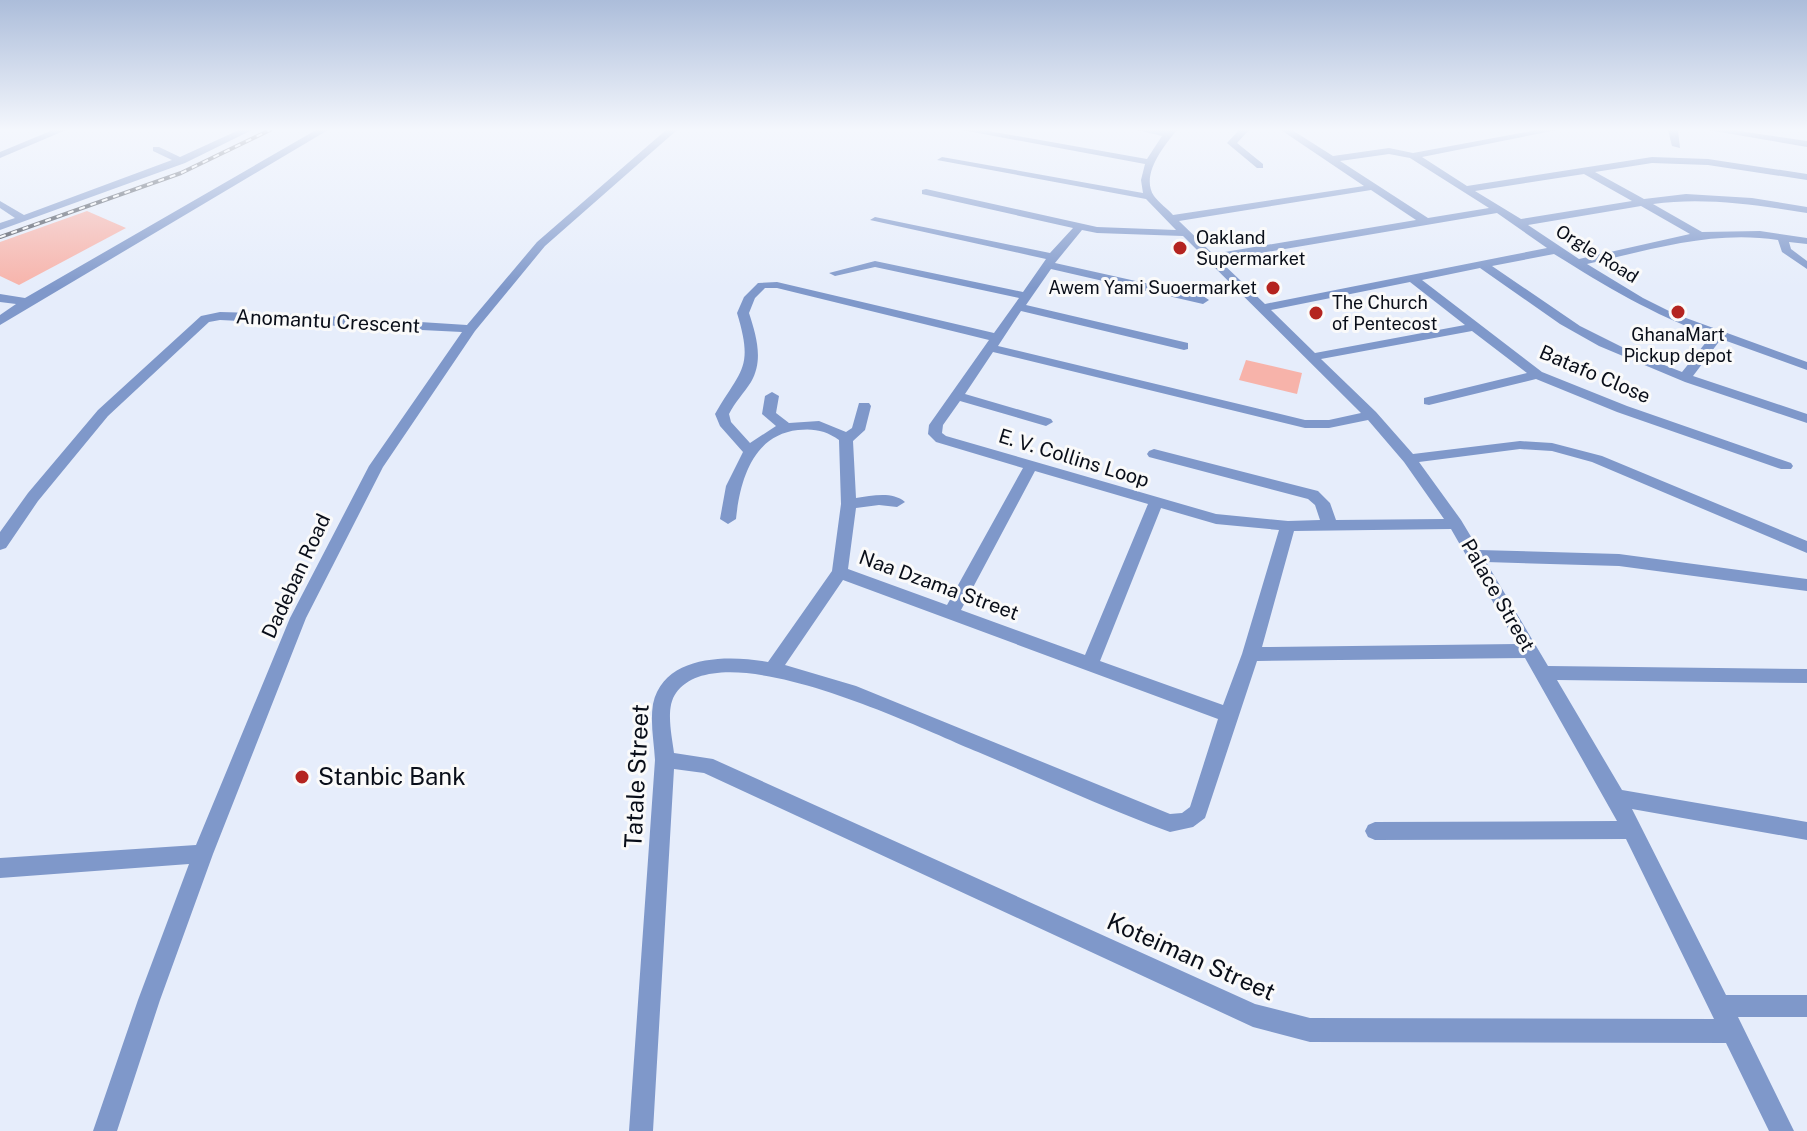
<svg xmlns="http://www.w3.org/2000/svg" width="1807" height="1131" font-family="'Public Sans',sans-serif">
<rect width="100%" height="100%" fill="#e6edfb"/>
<!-- green -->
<g fill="#f7b3aa">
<polygon points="87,211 126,228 19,285 0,276 0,242"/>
<polygon points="1246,360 1302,373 1297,394 1239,380"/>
</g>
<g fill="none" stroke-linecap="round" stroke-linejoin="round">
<!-- minor -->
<g fill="#7f98ca" fill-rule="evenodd">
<polygon points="53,130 66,130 0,158 0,152"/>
<polygon points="239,130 252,130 185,163 0,230 0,223 15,218 0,208 0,201 24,215 172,160 153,151 153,147 159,147 180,157"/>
<polygon points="316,130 328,130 0,325 0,315 16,304 0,302 0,294 25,298"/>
<polygon points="666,130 677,130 545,246 475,331 383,467 306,618 213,854 160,1000 117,1131 93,1131 138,1000 189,864 0,878 0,858 196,845 290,618 369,466 462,332 220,320 209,322 108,416 38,501 6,548 0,550 0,532 28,493 98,410 201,316 220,312 295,314 467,325 537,242"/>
<path d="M962,130H983L1147,159L1162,136L1137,130H1177C1164,146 1140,175 1154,196C1159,203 1168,209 1173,215L1364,186L1281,130H1292L1333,156L1389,148L1413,153L1537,130H1557L1422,157L1467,186L1652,157L1708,159L1807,174V180L1708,165L1652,163L1595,172L1644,199L1686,194L1752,198L1807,207V213C1756,205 1705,197 1653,204L1702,232L1760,231L1807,238V244L1789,242L1791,249L1807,261V269L1782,252L1778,240C1712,230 1650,250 1587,264L1643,298L1675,314L1807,362V370L1721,339L1693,376L1807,414V423L1685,382L1599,346L1560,324L1480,268L1422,280L1542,372L1627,406L1791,463L1793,466L1791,469H1781L1617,412L1536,379L1429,405L1424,404V398L1527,373L1472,331L1321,359L1376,412L1413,454L1520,441L1552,443L1602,456L1807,541V553L1592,462L1552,451L1520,449L1419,462L1461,520L1479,550L1619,554L1807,579V591L1619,566L1486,562L1548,666L1807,669V683L1557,680L1622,790L1807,822V840L1632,809L1726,995H1807V1017H1738L1794,1131H1769L1726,1043L1310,1042L1253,1027L704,773L674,769L653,1131H629L655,760C654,742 650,723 653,704C664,654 729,655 768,662L832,571L841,504L839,440C827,431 814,428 798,430C753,435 740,480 736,519L728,524L720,519L726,486L743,452L720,426L715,414C741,369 754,369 737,313L744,297L758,283L777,282L994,333L1019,298L875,267L835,276L829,273L875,261L1023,292L1046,259L870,220L875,217L1050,253L1073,228L922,194V190L926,189L1097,227L1176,230L1146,199L937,160L942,157L1143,193L1141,180L1145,164ZM1389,154L1410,158L1489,208L1428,218L1340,161ZM1584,174L1632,201L1521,219L1475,191ZM1371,190L1416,220L1213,254L1179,221ZM1641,206L1690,234L1579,259L1528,225ZM1497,213L1547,248L1265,304L1219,260ZM1082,230L1097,233L1183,236L1361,413L1329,420H1305L998,346L1021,311L1184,350L1188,349V343L1026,305L1051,269L1203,304L1209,300L1203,296L1055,263ZM1554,254C1607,287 1652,314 1711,336L1682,372L1636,354L1580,326L1492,266ZM1410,282L1465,325L1315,353L1271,310ZM765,288H777L989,340L929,425L928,434L936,442L1023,468L947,605L848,569L856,508L879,505L897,507L905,502C892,491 872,496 856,498L853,441L865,430L871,406L869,403H859L852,428L846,432L819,421L789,423L776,413L779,396L772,392L765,396L762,414L776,426L750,443L731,422L729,414C735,402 744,393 751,382C764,360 756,335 749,313L755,298ZM993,352L1305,428H1329L1368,420L1404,462L1444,519L1336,520L1330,503L1318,491L1154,449L1149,451L1147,454L1149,457L1308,499L1315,505L1320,520L1288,521L1216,514L946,436L942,433L943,425L960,401L1046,426L1053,422L1051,419L965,394ZM1035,471L1148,504L1085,655L961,610ZM1161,508L1216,524L1279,530L1242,654L1223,705L1100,661ZM1451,529L1517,644L1262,647L1294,531ZM843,580L1218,719L1190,807L1182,813L1170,814L856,686L785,665ZM1525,658L1617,821L1375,822L1368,825L1365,831L1368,837L1375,840L1626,839L1714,1019L1310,1018L1255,1004L713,759L674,753C672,736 665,708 676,693C722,630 922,729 978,752C1042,779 1105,808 1170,832L1193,827L1205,818L1257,661Z"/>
<polygon points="1239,130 1249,130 1237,143 1263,164 1263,168 1257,168 1227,143"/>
<polygon points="1668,130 1678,130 1680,148 1672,146"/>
<polygon points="1708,130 1732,130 1807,141 1807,147"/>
</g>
<!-- rail casing -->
<g stroke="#4a505b" stroke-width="4">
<polyline id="rail" points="0,237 181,173 270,130"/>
</g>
<!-- rail -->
<use href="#rail" stroke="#fafafa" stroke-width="2" stroke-dasharray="6" stroke-linecap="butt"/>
</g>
<!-- sky -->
<linearGradient id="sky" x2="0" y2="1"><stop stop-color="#acbdda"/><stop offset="0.45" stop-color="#f4f7fd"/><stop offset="1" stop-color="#f4f7fd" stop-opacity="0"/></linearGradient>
<rect width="1807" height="288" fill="url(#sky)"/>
<!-- markers -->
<g fill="#b42420" stroke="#fafafa" stroke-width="3">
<circle cx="1180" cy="248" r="8"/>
<circle cx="1273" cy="288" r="8"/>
<circle cx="1678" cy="312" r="8"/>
<circle cx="1316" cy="313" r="8"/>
<circle cx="302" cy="777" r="8"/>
</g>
<g text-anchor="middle" stroke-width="6" stroke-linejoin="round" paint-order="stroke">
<!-- far-poi labels -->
<g font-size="18" fill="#090e19" stroke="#fafafa" text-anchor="start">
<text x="1196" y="244">Oakland<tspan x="1196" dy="21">Supermarket</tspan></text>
<text x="1257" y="294" text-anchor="end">Awem Yami Suoermarket</text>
<text x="1332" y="309">The Church<tspan x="1332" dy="21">of Pentecost</tspan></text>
<text x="1678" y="341" text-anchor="middle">GhanaMart<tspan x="1678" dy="21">Pickup depot</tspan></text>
</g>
<!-- far-street labels -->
<g font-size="18" fill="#090e19" stroke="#fafafa">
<text transform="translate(1597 254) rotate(32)" y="6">Orgle Road</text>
</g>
<!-- street labels -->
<g font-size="20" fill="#090e19" stroke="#fafafa">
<text transform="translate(328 321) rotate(3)" y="7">Anomantu Crescent</text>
<text transform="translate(1595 374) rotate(23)" y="7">Batafo Close</text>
<text transform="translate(1074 458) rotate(17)" y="7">E. V. Collins Loop</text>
<text transform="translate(296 576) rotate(-65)" y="7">Dadeban Road</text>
<text transform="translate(939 585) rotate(20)" y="7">Naa Dzama Street</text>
<text transform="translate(1498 595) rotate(60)" y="7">Palace Street</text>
</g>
<!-- near-street labels -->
<g font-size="24" fill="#090e19" stroke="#fafafa">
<text transform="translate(637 776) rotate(-87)" y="8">Tatale Street</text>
<text transform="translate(1191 957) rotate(24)" y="8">Koteiman Street</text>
</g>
<!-- near-poi labels -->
<g font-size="24" fill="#090e19" stroke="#fafafa" text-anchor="start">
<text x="318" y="785">Stanbic Bank</text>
</g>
</g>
</svg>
